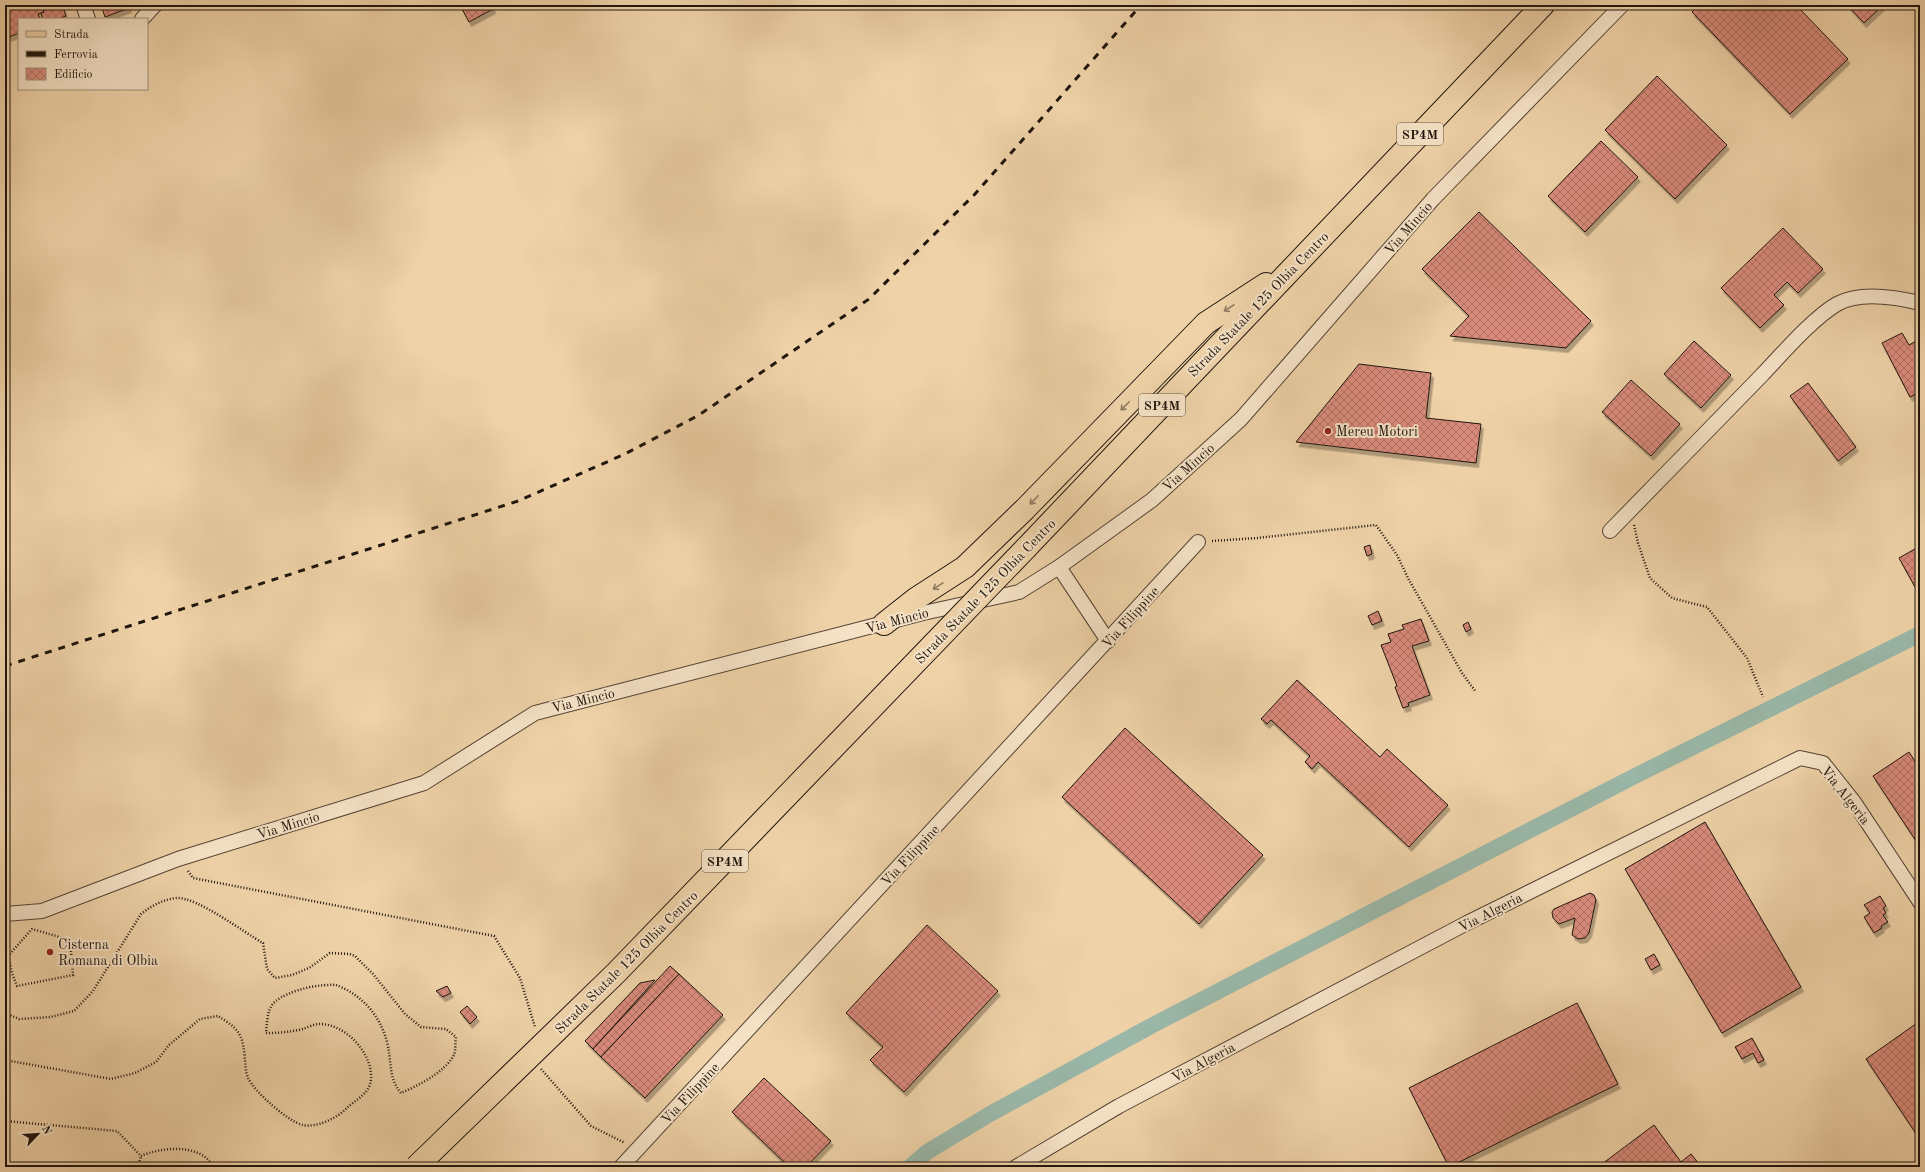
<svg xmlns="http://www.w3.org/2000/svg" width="1925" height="1172" font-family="'Old Standard TT',serif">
<defs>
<pattern id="building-cross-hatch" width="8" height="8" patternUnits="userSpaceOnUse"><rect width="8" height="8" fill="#da8b7b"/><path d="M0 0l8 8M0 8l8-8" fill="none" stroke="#b07063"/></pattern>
<filter id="shadow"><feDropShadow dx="2.5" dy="4.5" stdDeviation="0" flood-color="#0004"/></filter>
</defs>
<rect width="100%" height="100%" fill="#efd2a8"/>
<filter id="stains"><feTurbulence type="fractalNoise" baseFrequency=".005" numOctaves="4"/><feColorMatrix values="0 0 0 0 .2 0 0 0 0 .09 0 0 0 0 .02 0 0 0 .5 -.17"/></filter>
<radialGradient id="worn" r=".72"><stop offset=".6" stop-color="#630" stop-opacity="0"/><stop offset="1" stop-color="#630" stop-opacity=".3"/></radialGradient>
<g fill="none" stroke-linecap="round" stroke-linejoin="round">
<!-- canal -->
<polyline stroke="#9ab8a9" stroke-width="16" points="910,1167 927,1152 990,1114 1151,1026 1637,775 1920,634"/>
</g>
<!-- building -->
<g fill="url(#building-cross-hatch)" stroke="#1f150d" filter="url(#shadow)">
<polygon points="5,5 42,5 44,12 38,14 40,19 19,19 19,33 9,37 5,24"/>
<polygon points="42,5 62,5 66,16 58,19 43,19 41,13 44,12"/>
<polygon points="101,5 128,5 129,8 105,17"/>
<polygon points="460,5 492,5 493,9 469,22"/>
<polygon points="1699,5 1796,5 1848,59 1790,114 1692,12"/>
<polygon points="1847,5 1883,5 1864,23"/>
<polygon points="1657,76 1727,145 1675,199 1605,130"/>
<polygon points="1601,141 1638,177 1585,232 1548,196"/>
<polygon points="1479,212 1591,321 1566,348 1450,336 1469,316 1422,269"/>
<polygon points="1783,228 1823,269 1798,293 1787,282 1774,295 1784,305 1760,328 1721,288"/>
<polygon points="1902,333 1909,345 1920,339 1920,392 1910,397 1882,343"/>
<polygon points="1694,341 1731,375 1701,408 1664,374"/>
<polygon points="1359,364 1431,373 1426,418 1481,424 1476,463 1296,442"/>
<polygon points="1631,380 1680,424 1651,456 1602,412"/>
<polygon points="1808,383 1856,447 1838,461 1790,396"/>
<polygon points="1370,545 1372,554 1367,556 1364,547"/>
<polygon points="1920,546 1920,596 1899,558"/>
<polygon points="1378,611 1382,621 1372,625 1368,616"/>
<polygon points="1421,619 1429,641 1412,646 1430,695 1408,703 1409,706 1403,708 1395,687 1397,686 1381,645 1391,642 1388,634 1404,629 1402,625"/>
<polygon points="1468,622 1471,629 1466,632 1463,625"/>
<polygon points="1297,680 1380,757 1387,749 1448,805 1409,847 1318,762 1312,769 1305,762 1310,756 1271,720 1267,724 1261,719"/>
<polygon points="1125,728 1263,855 1199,924 1062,797"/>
<polygon points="1909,752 1920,769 1920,847 1873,776"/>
<polygon points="1705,822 1801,987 1722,1033 1625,869"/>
<polygon points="1590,893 1594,895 1596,900 1589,933 1585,938 1578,939 1572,935 1575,918 1559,924 1553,918 1552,912 1554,909"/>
<polygon points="1880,896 1886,906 1883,908 1886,913 1883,915 1888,922 1881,926 1882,928 1874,933 1864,917 1870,913 1864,905"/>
<polygon points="927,925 998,991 904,1092 870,1060 883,1047 846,1013"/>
<polygon points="1654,954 1660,965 1651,970 1645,959"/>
<polygon points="670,966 679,974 601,1057 593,1049"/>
<polygon points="679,974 723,1015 645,1098 601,1057"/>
<polygon points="655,980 593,1049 585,1041 640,983"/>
<polygon points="447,986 451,993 443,997 436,991"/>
<polygon points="1577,1003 1618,1084 1449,1167 1409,1088"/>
<polygon points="467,1006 477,1017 470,1024 460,1012"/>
<polygon points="1920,1021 1920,1133 1917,1135 1866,1059"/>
<polygon points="1752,1038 1764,1060 1758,1063 1753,1053 1742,1059 1735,1047"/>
<polygon points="764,1078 831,1141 806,1167 789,1167 732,1112"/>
<polygon points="1654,1125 1681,1162 1691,1154 1699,1164 1695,1167 1598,1167"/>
</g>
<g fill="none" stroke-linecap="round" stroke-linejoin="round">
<!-- minor casing -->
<g stroke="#534434" stroke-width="16">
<g id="minor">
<polyline points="83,5 88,19"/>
<polyline points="142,19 155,5"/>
<path d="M1610,531C1661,479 1711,427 1762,375C1782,354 1813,318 1837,304C1860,291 1895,297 1920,303"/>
<polyline points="1059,567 1108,641"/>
<polyline points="5,914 42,911 178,859 424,783 535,713 923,613 1019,592 1059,567 1152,500 1241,419 1433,199 1622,5"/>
<polyline points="621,1167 1198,542"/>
<polyline points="1016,1167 1119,1106 1467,923 1800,758 1823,763 1854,802 1920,902"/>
</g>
</g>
<!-- primary casing -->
<g stroke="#1f150d" stroke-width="24">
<g id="primary">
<polyline points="1027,547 1543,5"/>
<polyline points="884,624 917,598 965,567 1025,509 1206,323 1266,284"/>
</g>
</g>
<!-- path -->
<g stroke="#1f150d" stroke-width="2.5" stroke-dasharray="1 2" stroke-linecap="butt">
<polyline points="1634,525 1638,543 1650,578 1672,598 1707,607 1747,658 1763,697"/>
<polyline points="1212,541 1257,538 1376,525 1397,555 1409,580 1462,673 1476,692"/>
<polyline points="188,871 193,878 494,936 520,978 535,1027"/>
<polyline points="5,939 12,973 17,986 73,975 70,940 32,929 9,955"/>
<path d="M5,1013L19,1019L51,1017L74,1011L93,991L141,914C151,906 164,899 177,898C197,897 245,933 263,943L267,969L275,978L292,975L309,968L330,953L350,954L355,956L373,974L405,1014L421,1027L446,1029L456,1037C455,1042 456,1051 454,1055C444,1073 419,1085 401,1093C388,1078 392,1061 387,1042C381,1019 367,1001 347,990C343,988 339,986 336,985C321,984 301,988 288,994C267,1003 268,1012 266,1033C278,1033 291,1032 303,1029C308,1027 314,1024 320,1024C346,1024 373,1054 371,1079C370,1094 356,1099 347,1108C337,1118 317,1128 303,1125C288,1122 254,1091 248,1078C243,1065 247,1042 237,1031C233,1025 224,1020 218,1016L200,1019L169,1045L156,1062L135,1073L111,1079L5,1060"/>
<polyline points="541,1069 591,1126 625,1143"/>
<polyline points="5,1121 117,1131 141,1156"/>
<path d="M141,1156C161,1147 202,1143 213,1167"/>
<polyline points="138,1167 141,1156"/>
</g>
<!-- minor -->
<use href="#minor" stroke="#f5e2c6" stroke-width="14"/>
<!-- primary -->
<use href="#primary" stroke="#efd2a8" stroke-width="22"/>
<!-- rail -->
<polyline stroke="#1f150d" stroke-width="3" stroke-dasharray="7 7" stroke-linecap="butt" points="5,666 518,501 625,454 699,415 869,299 975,194 1141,5"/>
<!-- primary-bridge casing -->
<g stroke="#1f150d" stroke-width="24" stroke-linecap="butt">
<polyline id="primary-bridge" points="416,1167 616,973 1027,547"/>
</g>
<!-- primary-bridge -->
<use href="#primary-bridge" stroke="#efd2a8" stroke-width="22"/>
</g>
<!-- one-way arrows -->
<defs><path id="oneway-shaft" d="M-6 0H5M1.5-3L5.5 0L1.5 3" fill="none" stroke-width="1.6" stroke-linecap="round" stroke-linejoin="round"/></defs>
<g stroke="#917d62">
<use href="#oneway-shaft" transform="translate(1229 308) rotate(147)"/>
<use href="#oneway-shaft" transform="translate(1125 406) rotate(134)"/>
<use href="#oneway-shaft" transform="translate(1034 500) rotate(134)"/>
<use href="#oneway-shaft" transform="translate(938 586) rotate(148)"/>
</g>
<!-- markers -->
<g fill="#8f2418" stroke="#f5e2c6" stroke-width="1.5">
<circle cx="1328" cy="431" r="4"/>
<circle cx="50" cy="952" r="4"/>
</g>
<g text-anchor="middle" stroke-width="4" stroke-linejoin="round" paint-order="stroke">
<!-- shield labels -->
<g fill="#f5e2c6" stroke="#5f5244" stroke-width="1">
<rect x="1397" y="123" width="46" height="22" rx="3"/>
<rect x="1139" y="394" width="46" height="22" rx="3"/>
<rect x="702" y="850" width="46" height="22" rx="3"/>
</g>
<g font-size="13" font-weight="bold" fill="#1f150d">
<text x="1420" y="139">SP4M</text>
<text x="1162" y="410">SP4M</text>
<text x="725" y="866">SP4M</text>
</g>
<!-- street labels -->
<g font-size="14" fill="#1f150d" stroke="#f5e2c6">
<text transform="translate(1408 228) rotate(-49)" y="5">Via Mincio</text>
<text transform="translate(1258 304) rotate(-46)" y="5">Strada Statale 125 Olbia Centro</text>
<text transform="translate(1188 467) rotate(-42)" y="5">Via Mincio</text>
<text transform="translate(985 591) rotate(-46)" y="5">Strada Statale 125 Olbia Centro</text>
<text transform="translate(1130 617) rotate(-48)" y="5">Via Filippine</text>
<text transform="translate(897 620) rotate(-15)" y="5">Via Mincio</text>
<text transform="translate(583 700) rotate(-14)" y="5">Via Mincio</text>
<text transform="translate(1846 795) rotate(52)" y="5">Via Algeria</text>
<text transform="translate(288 825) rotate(-17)" y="5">Via Mincio</text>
<text transform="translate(910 855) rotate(-47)" y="5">Via Filippine</text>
<text transform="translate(1490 912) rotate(-27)" y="5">Via Algeria</text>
<text transform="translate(626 962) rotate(-45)" y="5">Strada Statale 125 Olbia Centro</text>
<text transform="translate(1203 1062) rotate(-28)" y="5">Via Algeria</text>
<text transform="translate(690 1093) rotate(-47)" y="5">Via Filippine</text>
</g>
<!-- poi labels -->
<g font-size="14" fill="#1f150d" stroke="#f5e2c6" text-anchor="start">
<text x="1336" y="436">Mereu Motori</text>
<text x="58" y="949">Cisterna<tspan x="58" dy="16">Romana di Olbia</tspan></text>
</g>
</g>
<!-- margin -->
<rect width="1925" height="1172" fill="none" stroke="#efd2a8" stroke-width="20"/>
<rect x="6" y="6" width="1913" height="1160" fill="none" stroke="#1f150d" stroke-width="2"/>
<rect x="10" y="10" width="1905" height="1152" fill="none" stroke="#1f150d"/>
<!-- legend -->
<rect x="18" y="18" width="130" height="72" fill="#f5e2c6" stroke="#9f907c"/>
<rect x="26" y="31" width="20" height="6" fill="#efd2a8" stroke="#9f907c"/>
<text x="54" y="38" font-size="12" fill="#1f150d">Strada</text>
<rect x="26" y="51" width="20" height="6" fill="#1f150d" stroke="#9f907c"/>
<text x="54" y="58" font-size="12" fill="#1f150d">Ferrovia</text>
<rect x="26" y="68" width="20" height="12" fill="url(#building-cross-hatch)" stroke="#9f907c"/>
<text x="54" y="78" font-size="12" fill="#1f150d">Edificio</text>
<!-- north arrow -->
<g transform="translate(38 1134) rotate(65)" stroke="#f5e2c6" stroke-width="3" paint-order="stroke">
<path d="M0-3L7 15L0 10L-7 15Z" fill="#1f150d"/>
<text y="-6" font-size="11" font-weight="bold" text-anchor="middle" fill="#1f150d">N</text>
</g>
<rect width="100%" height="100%" filter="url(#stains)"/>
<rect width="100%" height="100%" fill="url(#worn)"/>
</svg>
